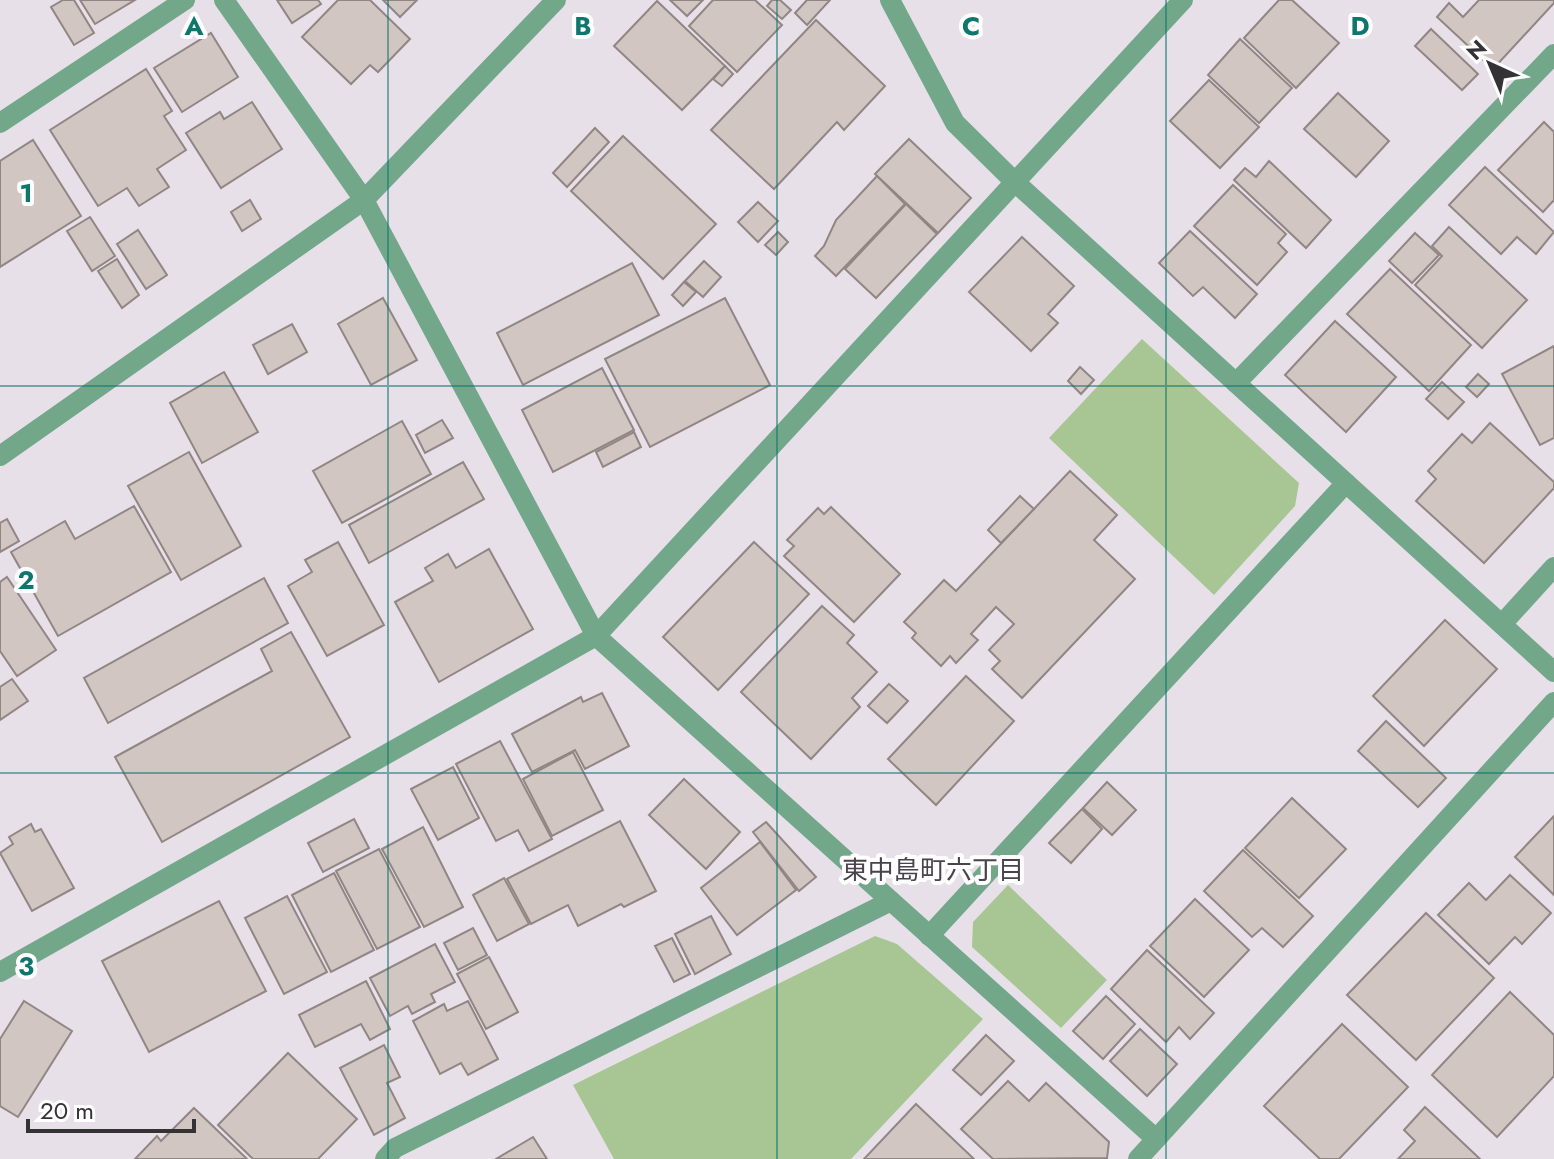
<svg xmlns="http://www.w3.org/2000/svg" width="1554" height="1159" font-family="Jost,'Noto Sans JP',sans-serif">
<rect width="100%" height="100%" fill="#e7e0e9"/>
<!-- green -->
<g fill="#a8c694">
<polygon points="1142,339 1299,483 1295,506 1214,595 1049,438"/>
<polygon points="1008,885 1107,980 1061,1028 972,947 973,922"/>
<polygon points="875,936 897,944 983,1019 851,1159 614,1159 573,1085"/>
</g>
<!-- building -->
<g fill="#d2c6c3" stroke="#918683" stroke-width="2">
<polygon points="63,0 74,0 94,33 74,45 51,7"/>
<polygon points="80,0 135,0 95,24"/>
<polygon points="277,0 318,0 321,4 292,23"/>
<polygon points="338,0 370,0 410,39 378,72 370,65 351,84 302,37"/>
<polygon points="383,0 417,0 400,17"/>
<polygon points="670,0 703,0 687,16"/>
<polygon points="713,0 755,0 782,25 737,72 689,26"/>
<polygon points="772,0 780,0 791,10 782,19 767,6"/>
<polygon points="807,0 830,0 807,25 795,13"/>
<polygon points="1279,0 1292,0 1339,43 1296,88 1244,38"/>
<polygon points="1479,0 1554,0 1554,3 1493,69 1437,17 1449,3 1463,17"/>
<polygon points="657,1 725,66 682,110 614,46"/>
<polygon points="816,20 885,86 844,130 837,122 774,189 711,130"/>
<polygon points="1431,29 1478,74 1462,90 1415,46"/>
<polygon points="211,33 238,77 182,112 154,68"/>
<polygon points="1240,39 1292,88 1259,123 1208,75"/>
<polygon points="725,66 733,74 722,86 713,79"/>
<polygon points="146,69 172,111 164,116 186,150 157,169 169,187 139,206 127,188 98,206 50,130"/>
<polygon points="1209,80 1259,127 1220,168 1170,121"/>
<polygon points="1338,93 1389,141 1356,177 1304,129"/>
<polygon points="252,102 282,149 221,188 186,133 220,112 224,119"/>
<polygon points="1544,122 1554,132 1554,200 1543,212 1498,170"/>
<polygon points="595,128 609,142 567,187 553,173"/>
<polygon points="623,136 716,224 663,279 571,191"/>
<polygon points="909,139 971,198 938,233 875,174"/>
<polygon points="33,140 81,216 0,267 0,161"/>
<polygon points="1269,161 1331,220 1306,248 1234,180 1245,168 1256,177"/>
<polygon points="1485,167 1554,232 1536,254 1517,237 1501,254 1449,205"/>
<polygon points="877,176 905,204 836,276 815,256 824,246 836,220"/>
<polygon points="1233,185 1286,234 1278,243 1287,252 1257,285 1194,226"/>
<polygon points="250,200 261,219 242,231 231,212"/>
<polygon points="758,202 778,221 758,242 738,222"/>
<polygon points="906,204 937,234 876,298 845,269"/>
<polygon points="90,217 115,256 92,271 67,231"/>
<polygon points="1449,227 1527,300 1482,348 1415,285 1442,256 1432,246"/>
<polygon points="138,230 167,275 146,289 117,244"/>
<polygon points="1190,231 1257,294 1235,318 1203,287 1193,296 1159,263"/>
<polygon points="778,232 788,242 776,255 765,245"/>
<polygon points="1415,233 1439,255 1412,283 1389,261"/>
<polygon points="1022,237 1074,286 1048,314 1058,323 1031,351 969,292"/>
<polygon points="117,259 139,295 122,308 98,271"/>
<polygon points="704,261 721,277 703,297 685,281"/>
<polygon points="632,263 659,315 523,385 497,333"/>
<polygon points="1390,269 1471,345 1429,391 1347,314"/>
<polygon points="684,282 696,292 683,306 672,295"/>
<polygon points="383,298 417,360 371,385 338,324"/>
<polygon points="725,298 770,385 650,447 605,359"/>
<polygon points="1335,321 1396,377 1346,432 1285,375"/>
<polygon points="292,324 307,352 268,374 253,345"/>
<polygon points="1554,346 1554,438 1540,445 1502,374"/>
<polygon points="1080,367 1094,380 1081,394 1068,381"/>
<polygon points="602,368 634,430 553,472 522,410"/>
<polygon points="224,372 258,432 202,463 170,403"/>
<polygon points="1478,374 1489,384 1477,397 1466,387"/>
<polygon points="1442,382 1464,402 1448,419 1426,399"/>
<polygon points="442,420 453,438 425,453 416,435"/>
<polygon points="402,421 431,474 342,523 313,471"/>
<polygon points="1490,423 1554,482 1554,488 1484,563 1416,501 1436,479 1428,471 1462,434 1472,443"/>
<polygon points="634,432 641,447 603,467 596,452"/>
<polygon points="189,452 241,546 181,580 128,486"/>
<polygon points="463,462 484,499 369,563 349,525"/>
<polygon points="1070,471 1117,515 1094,540 1135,579 1022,698 992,669 1000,661 989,650 1014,624 996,607 971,634 978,640 956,663 950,656 941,666 912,638 916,633 904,622 944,580 956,591"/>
<polygon points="1020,496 1034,509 1001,543 988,530"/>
<polygon points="134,506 171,572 58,636 11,552 65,521 75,539"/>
<polygon points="831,507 900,574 854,622 784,556 794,546 787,540 818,508 824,514"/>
<polygon points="7,519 19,541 0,552 0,523"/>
<polygon points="338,542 384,625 327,656 288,586 312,572 305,560"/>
<polygon points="754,542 809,594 718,690 663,637"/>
<polygon points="489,549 533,629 439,682 395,602 433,581 425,568 448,554 456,568"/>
<polygon points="7,577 56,650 17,676 0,651 0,582"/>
<polygon points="264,578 288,623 108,723 84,678"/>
<polygon points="822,606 854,635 847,643 877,672 852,698 860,707 811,759 741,692"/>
<polygon points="1445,620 1497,669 1424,746 1373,696"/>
<polygon points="291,632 350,737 162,842 115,757 272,671 261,649"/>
<polygon points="966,676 1014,721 936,805 888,759"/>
<polygon points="12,679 28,701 0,720 0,687"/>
<polygon points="889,684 908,701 887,723 868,706"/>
<polygon points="602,693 629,746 585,769 575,750 532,772 512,734 581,697 583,702"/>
<polygon points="1386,721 1446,778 1418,807 1358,751"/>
<polygon points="500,741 552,839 529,851 518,830 496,841 456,764"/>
<polygon points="573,752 603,810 552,836 523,779"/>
<polygon points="453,767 479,818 438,840 411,789"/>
<polygon points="684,779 740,832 706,869 649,815"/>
<polygon points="1107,782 1136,810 1112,835 1083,808"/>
<polygon points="1292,798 1346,849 1299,898 1245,848"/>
<polygon points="1082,809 1102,829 1071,863 1049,843"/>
<polygon points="1554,816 1554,895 1515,857"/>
<polygon points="354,819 369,848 323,872 308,843"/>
<polygon points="620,821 656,891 624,907 621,904 578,926 568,905 531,924 507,879"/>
<polygon points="766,822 816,877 799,891 753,832"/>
<polygon points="31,824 35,832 41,829 74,888 32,911 0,853 13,844 9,837"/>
<polygon points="423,827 463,907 424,927 382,849"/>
<polygon points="760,842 796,890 737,935 701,888"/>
<polygon points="379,849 420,927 377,949 336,871"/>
<polygon points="1243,850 1313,916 1283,947 1262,928 1252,937 1204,891"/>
<polygon points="334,873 374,950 331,972 292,895"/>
<polygon points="1510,875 1551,913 1522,944 1515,937 1489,964 1438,915 1469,883 1486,900"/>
<polygon points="504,878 529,924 497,941 473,895"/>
<polygon points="287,896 327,972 284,994 245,918"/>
<polygon points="1195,899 1249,950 1204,997 1150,946"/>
<polygon points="219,901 266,991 149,1052 102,961"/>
<polygon points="1426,913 1494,978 1416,1060 1347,995"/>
<polygon points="711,916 731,954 695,974 675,934"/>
<polygon points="473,928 487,955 458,970 444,943"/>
<polygon points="672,938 690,974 674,982 655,946"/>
<polygon points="435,944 455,982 431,994 435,1002 412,1014 408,1006 390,1016 370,978"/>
<polygon points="1147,950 1214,1013 1190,1039 1179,1027 1166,1042 1111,989"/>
<polygon points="489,957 518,1012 486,1029 457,974"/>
<polygon points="366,981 390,1029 370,1040 361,1024 315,1047 299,1015"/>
<polygon points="1510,992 1554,1035 1554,1076 1497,1137 1432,1075"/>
<polygon points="1106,996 1135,1024 1103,1059 1073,1031"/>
<polygon points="24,1001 72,1031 18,1117 0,1106 0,1039"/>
<polygon points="468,1001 498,1059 468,1075 461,1063 440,1074 413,1021 444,1004 447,1011"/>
<polygon points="1342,1024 1408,1087 1339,1159 1320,1159 1264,1106"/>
<polygon points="1140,1029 1177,1064 1147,1096 1110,1061"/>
<polygon points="986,1035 1014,1061 981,1095 953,1070"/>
<polygon points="384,1045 400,1077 387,1083 405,1118 374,1135 340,1068"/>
<polygon points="288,1053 357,1119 318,1159 253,1159 218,1125"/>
<polygon points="1008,1081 1029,1101 1046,1083 1109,1142 1107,1158 993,1159 961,1129"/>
<polygon points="916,1104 974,1159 864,1159"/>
<polygon points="1425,1107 1480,1159 1398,1159 1415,1141 1404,1130"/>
<polygon points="194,1108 247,1159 135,1159 157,1136 161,1141"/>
<polygon points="533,1137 547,1159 496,1159"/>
</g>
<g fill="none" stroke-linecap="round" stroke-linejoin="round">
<!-- minor -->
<g stroke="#72a78a" stroke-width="20">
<polyline points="224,0 364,200 596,636 1156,1139"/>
<polyline points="890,0 955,123 1016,183 1554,672"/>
<polyline points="0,123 185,0"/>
<polyline points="1236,383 1554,54"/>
<polyline points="1502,624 1554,567"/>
<polyline points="929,936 1346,483"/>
<polyline points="0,972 596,636 1183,0"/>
<polyline points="385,1159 395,1148 891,901"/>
<polyline points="1138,1159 1554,702"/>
</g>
<!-- tertiary -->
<polyline stroke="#72a78a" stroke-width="20" points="0,456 364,200 556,0"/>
</g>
<!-- grid -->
<path fill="none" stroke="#0f766e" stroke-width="2" stroke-opacity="0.55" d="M388,0V1159M777,0V1159M1166,0V1159M0,386H1554M0,773H1554"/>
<g text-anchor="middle" stroke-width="8" stroke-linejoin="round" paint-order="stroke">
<!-- neighbourhood labels -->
<g font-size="26" fill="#49434b" stroke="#fff">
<text x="933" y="879">東中島町六丁目</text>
</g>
</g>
<g font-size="26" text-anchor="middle" font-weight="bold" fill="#0f766e" stroke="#fff" stroke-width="8" stroke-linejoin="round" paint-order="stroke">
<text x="194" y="35">A</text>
<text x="583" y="35">B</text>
<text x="971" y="35">C</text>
<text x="1360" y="35">D</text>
<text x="26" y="202">1</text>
<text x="26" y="589">2</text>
<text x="26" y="975">3</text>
</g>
<!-- north arrow -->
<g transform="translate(1490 64) rotate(316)" stroke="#ffffff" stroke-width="6" paint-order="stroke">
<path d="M0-6L14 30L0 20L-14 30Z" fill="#353235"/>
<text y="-12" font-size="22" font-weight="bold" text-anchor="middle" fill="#353235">N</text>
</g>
<!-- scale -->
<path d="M28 1119v12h166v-12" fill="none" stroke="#353235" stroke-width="4"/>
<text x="40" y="1119" font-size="24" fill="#353235" stroke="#ffffff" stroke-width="6" paint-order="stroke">20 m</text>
</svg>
